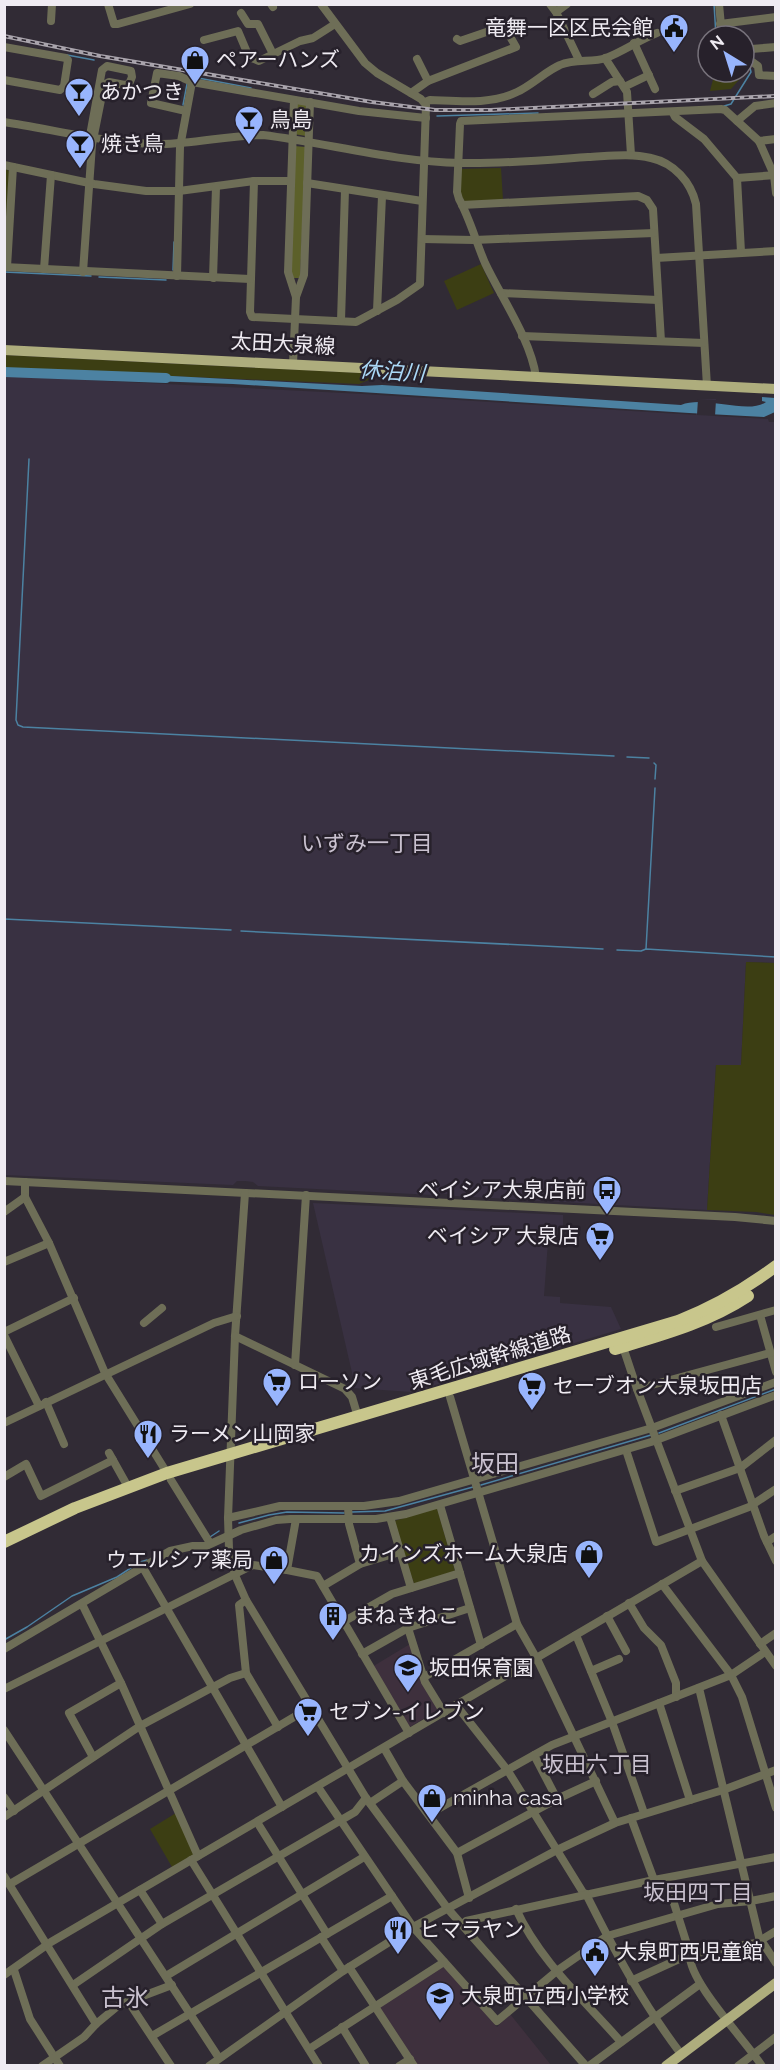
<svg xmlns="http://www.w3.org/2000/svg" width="780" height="2070" font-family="Raleway,'Noto Sans JP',sans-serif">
<rect width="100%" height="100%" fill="#312b35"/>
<!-- industrial -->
<g fill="#393142">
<polygon points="5,376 363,394 696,415 698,399 716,399 715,416 768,419 769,422 775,422 775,963 746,962 741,1065 716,1065 707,1210 455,1196 448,1194 436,1193 433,1195 258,1186 253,1182 245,1181 237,1181 233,1185 5,1175"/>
<polygon points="313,1203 563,1215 563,1228 549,1228 544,1296 560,1297 560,1303 611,1307 621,1329 412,1392 353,1388 353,1377"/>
</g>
<!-- education -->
<g fill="#3e303d">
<polygon points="410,1644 438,1708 437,1711 408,1728 372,1667"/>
<polygon points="445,1965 497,2027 510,2014 551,2065 417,2065 379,2007"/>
</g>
<!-- green -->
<g fill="#3c3e13">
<polygon points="744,71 745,73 731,89 710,91 715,72 744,72"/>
<polygon points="5,168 10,172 5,258"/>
<polygon points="501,168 503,200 465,202 460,193 461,169"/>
<polygon points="481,264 494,293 457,310 444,281"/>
<polygon points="4,355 383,374 359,384 5,369"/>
<polygon points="746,962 775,963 775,1215 756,1212 707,1210 716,1065 741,1065"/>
<polygon points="437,1508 455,1571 414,1584 394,1521"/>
<polygon points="176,1813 195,1852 193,1855 172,1867 150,1829"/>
</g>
<!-- forest -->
<g fill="#5c602a">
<polygon points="296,104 306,104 306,136 294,134"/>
<polygon points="294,146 306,147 300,278 293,278 291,272"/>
</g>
<!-- water -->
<path fill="#4c82a2" d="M154,375L362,386L382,385L681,405C705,395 748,415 766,402L762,401V397L775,398V412L764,417L689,413L233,384L153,381Z"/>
<!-- pier -->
<polygon fill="#312b35" points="698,399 716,400 715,416 697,415"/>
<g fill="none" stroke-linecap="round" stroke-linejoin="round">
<!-- stream -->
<g stroke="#4c82a2" stroke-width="1.5">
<polyline points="714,4 716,36"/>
<polyline points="67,55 94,60"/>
<polyline points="193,77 251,88"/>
<polyline points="183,105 187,84"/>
<polyline points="724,106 731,104 751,72 750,68 744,63"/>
<polyline points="437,116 538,113"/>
<polyline points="173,270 174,242"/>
<polyline points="4,272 91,276"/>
<polyline points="99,277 166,280"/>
<polyline points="29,459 16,720 18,725 23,727 614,756"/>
<polyline points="627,757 649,758"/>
<polyline points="654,763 656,765 655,779"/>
<polyline points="4,919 231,930"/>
<polyline points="241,931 603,949"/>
<polyline points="646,949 655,788"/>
<polyline points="617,950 641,951 646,949 776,957"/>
<polyline points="659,1433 776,1389"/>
<polyline points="481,1485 651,1435"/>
<polyline points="352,1512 385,1511 473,1487"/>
<polyline points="239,1523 269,1515 287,1512 344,1513"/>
<polyline points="210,1537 219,1531"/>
<polyline points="4,1640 27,1627 72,1596 117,1577 140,1562 147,1560"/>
</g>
<!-- river -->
<polyline stroke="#4c82a2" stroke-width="10" points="4,372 166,378"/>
<!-- minor -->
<g stroke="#6e6e57" stroke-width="8">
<polyline points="108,4 114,24 118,24 190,4"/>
<polyline points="271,4 273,7"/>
<polyline points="550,4 556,12 579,60"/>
<polyline points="719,4 722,36"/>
<polyline points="556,12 567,4"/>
<polyline points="241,13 248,24 258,24 273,54"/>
<polyline points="51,21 52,4"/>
<polyline points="720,24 776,17"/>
<polyline points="204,40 238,31 249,57 259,61 300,41 313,38 335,24"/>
<polyline points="634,43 655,89"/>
<polyline points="4,47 66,58 68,60 64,86 60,90 4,80"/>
<polyline points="744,56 758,66 759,75 776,76"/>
<polyline points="746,57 751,49 776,47"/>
<polyline points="605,58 627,92 631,155"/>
<polyline points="417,59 428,81"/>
<polyline points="624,87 649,75"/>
<polyline points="411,93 428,81 516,47 504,26 460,41 457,39"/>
<polyline points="593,94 612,82 620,81"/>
<path d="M425,102L430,100C458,101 491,105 517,92C532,85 546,71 560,65C575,58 592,63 606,58C624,51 639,40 657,33"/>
<polyline points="186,111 151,103 157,73 179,76 192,82 359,111 426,118"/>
<polyline points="673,113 675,117 704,139 737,178 741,252"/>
<polyline points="737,121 755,106 776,103"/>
<path d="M4,122C56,130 109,144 161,144C195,144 228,135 263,135C328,143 394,162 461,163C503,164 546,160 588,157C609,156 631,153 651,158C674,163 691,182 696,204L707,386"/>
<polyline points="759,141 776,139"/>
<polyline points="4,165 94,184 146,191 179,191 254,181 291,181"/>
<polyline points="737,178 776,175"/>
<polyline points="254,181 250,312 252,317 356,322 397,300 420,284 426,105 421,99 377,73 365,63 321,4"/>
<polyline points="307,183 422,201"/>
<polyline points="462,205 638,196 647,200 653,209 661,341"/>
<polyline points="422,239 474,240 654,233"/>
<polyline points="656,258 776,251"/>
<polyline points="4,267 250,279"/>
<polyline points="7,267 13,167"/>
<polyline points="44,269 51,175"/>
<polyline points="83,272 92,145 104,85 109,82 125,85 129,84 132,77 131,71 107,66 102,70 91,130 93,136"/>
<polyline points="177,276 180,147 192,82"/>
<polyline points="213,278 216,187"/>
<polyline points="501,293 658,300"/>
<polyline points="296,297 304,275 310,102"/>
<polyline points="377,311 382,196"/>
<polyline points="341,321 345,190"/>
<polyline points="522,336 704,343"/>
<polyline points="293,364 296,297 288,272 294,100"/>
<path d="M536,377C531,340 501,297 485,263C476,242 470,219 459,199L457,192L460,124L461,121L721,109L725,110L759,141L774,175L776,193"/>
<polyline points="4,1181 735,1217 776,1221"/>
<polyline points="25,1182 25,1197 49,1243 105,1373 167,1473"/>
<polyline points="245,1193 235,1336 228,1518 229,1549 235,1575 246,1600 366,1798 448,1909 586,2066"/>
<polyline points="4,1212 25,1197"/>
<polyline points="4,1262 49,1243"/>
<polyline points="760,1315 776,1372"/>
<polyline points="144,1323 162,1308"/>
<polyline points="716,1327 776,1310"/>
<polyline points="4,1332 74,1298"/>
<polyline points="4,1335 39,1406"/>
<polyline points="235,1336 345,1389 352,1397 358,1417"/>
<polyline points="622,1344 637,1389 702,1561 776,1666"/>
<polyline points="295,1365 306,1195"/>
<polyline points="637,1389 770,1353"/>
<polyline points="450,1397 517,1624 538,1661 615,1823"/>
<polyline points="46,1402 64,1444"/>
<polyline points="721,1415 764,1536 776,1561"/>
<polyline points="4,1423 214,1323 237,1316"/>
<polyline points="626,1450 656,1542 749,1507 776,1489"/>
<polyline points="109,1453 128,1487"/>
<polyline points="4,1477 26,1464 41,1496 113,1460"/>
<polyline points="171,1480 210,1543"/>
<polyline points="675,1491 740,1468 776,1440"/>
<polyline points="440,1505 481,1645"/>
<polyline points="348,1506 349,1524 360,1564"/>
<polyline points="390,1517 411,1588"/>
<polyline points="228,1518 280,1506 364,1506 399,1501 652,1428 776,1382"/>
<polyline points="767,1542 776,1536"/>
<polyline points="142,1566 282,1807"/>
<polyline points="287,1570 296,1519"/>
<polyline points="662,1584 731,1675 742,1697 776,1808"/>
<polyline points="323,1586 360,1564 400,1552"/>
<polyline points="246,1600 239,1605 246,1673 278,1727"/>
<polyline points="629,1603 644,1628 661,1645 676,1683 676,1697"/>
<polyline points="82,1604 121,1683 198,1856"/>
<polyline points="607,1616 626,1651"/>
<polyline points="343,1622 392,1594 460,1573"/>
<polyline points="408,1628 425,1682 444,1713"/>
<polyline points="576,1635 612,1722 644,1813"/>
<polyline points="760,1644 776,1633"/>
<polyline points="4,1649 170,1551 193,1546 206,1546 241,1530 276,1520 290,1519 376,1519 406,1514 651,1442 776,1395"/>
<polyline points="362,1654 408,1628 470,1608"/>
<polyline points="591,1671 619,1659"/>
<polyline points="424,1677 517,1624"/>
<polyline points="699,1688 759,1937 776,1963"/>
<polyline points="4,1689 253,1565 287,1570 317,1576 409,1733"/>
<polyline points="659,1703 690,1800"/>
<polyline points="456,1705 508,1771 584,1894"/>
<polyline points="4,1730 219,2058"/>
<polyline points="384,1748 403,1781 457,1853 469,1898"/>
<polyline points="534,1755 557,1799"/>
<polyline points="93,1757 69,1713 121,1683"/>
<polyline points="318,1787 413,1927 497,2021 558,1970 607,1936 718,1904 751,1901 776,1896"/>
<polyline points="4,1797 14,1811"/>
<polyline points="370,1803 403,1781"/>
<polyline points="429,1814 552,1745 731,1675 765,1652"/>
<polyline points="4,1817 140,1726 230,1678 246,1673"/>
<polyline points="631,1818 654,1880"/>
<polyline points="257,1822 327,1934"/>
<polyline points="457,1853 557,1799 596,1781"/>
<polyline points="191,1860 319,2066"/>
<polyline points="4,1876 96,2024"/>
<path d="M666,1878L690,1954C687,1980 747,2042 762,2066"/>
<polyline points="10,1884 311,1707"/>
<polyline points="140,1890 162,1924"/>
<path d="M586,1894C614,1950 643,2004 681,2054"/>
<path d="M516,1909C539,1960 585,2001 621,2042"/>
<polyline points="462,1925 466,1921 654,1880 776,1857"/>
<polyline points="321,1937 343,1971"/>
<polyline points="349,1967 414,2066"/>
<polyline points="14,1970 30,2019 60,2066"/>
<polyline points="4,1975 51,1942 702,1561"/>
<polyline points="166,1976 364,1857"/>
<polyline points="631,1981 690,1954 756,1943 776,1931"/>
<polyline points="73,1985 162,1924 355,1812 366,1798"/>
<polyline points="128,2001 171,2066"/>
<polyline points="342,2027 366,2066"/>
<polyline points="152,2036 392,1896"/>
<polyline points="309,2049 444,1962"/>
<polyline points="42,2066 84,2037 96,2024 119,2005 172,1985"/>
<polyline points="209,2066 343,1971 413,1927 557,1850 615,1823 723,1790 776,1770"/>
<polyline points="399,2066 410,2059"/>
<polyline points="589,2066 700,1984"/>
<polyline points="738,2066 776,2037"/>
</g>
<!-- major -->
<g stroke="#aead7d" stroke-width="10">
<polyline points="4,350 776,389"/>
<polyline points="666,2066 776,1983"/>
</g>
<!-- highway -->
<g stroke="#c8c68c" stroke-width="12">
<path d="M615,1349C661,1335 707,1323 748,1296"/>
<path d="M4,1542L75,1508L167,1473L678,1321C714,1307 745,1289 776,1266"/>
</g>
<!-- rail casing -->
<g stroke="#a9a4ac" stroke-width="4">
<polyline id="rail" points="4,36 100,56 372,102 435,110 491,110 776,96"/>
</g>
<!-- rail -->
<use href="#rail" stroke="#27212b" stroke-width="1.5" stroke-dasharray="4.5" stroke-linecap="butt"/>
</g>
<!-- icons -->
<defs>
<g id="civic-pin" transform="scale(1.5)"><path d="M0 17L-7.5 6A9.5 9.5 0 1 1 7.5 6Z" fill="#98b5fd" stroke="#27212b"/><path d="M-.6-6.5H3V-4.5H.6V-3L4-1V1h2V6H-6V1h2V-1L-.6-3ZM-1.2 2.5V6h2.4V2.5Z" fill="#111"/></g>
<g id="shop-pin" transform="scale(1.5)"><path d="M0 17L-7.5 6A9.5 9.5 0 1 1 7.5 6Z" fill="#98b5fd" stroke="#27212b"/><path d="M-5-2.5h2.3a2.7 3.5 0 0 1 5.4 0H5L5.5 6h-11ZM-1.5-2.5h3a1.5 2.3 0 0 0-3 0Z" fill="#111"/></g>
<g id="bar-pin" transform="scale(1.5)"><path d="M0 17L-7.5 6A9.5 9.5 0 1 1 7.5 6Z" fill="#98b5fd" stroke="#27212b"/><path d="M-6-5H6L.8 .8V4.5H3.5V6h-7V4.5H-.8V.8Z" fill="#111"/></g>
<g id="bus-pin" transform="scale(1.5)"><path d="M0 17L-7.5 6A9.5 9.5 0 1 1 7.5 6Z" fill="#98b5fd" stroke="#27212b"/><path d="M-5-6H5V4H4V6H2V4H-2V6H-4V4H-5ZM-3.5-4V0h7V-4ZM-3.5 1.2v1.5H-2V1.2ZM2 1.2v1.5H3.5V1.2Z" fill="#111"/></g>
<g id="supermarket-pin" transform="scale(1.5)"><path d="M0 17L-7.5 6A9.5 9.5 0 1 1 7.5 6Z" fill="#98b5fd" stroke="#27212b"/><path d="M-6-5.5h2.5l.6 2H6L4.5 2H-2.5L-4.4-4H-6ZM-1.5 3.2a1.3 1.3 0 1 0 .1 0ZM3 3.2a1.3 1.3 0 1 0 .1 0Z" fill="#111"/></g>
<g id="restaurant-pin" transform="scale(1.5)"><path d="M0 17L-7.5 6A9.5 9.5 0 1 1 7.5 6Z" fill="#98b5fd" stroke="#27212b"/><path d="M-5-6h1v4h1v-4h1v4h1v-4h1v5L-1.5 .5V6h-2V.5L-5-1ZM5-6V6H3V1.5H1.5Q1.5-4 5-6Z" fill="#111"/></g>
<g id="building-pin" transform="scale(1.5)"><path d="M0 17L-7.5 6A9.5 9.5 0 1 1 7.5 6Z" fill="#98b5fd" stroke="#27212b"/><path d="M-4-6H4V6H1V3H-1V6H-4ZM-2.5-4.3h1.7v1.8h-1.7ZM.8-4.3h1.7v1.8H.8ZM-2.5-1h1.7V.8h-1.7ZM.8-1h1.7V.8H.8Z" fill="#111"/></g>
<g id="school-pin" transform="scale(1.5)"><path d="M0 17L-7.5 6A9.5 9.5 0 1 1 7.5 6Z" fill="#98b5fd" stroke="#27212b"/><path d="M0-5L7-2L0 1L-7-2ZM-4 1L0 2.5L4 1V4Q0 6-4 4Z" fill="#111"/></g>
</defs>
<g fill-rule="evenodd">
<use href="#civic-pin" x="674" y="28"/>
<use href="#shop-pin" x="195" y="60"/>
<use href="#bar-pin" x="79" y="92"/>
<use href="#bar-pin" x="249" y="120"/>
<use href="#bar-pin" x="80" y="144"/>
<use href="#bus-pin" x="607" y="1190"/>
<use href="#supermarket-pin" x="600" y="1236"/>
<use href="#supermarket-pin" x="277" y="1382"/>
<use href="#supermarket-pin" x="532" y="1386"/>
<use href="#restaurant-pin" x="148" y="1434"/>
<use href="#shop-pin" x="589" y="1554"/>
<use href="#shop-pin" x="274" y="1560"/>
<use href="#building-pin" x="333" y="1616"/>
<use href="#school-pin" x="408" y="1668"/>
<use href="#supermarket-pin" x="308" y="1712"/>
<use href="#shop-pin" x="432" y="1798"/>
<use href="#restaurant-pin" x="398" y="1930"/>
<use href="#civic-pin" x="595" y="1952"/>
<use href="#school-pin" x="440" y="1996"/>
</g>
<g text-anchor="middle" stroke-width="5" stroke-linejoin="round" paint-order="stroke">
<!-- poi labels -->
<g font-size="21" fill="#efebf2" stroke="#27212b" text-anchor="start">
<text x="653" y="35" text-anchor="end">竜舞一区区民会館</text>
<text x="216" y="67">ペアーハンズ</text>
<text x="100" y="99">あかつき</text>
<text x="270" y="127">鳥島</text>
<text x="101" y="151">焼き鳥</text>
<text x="586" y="1197" text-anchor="end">ベイシア大泉店前</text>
<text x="579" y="1243" text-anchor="end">ベイシア 大泉店</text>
<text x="298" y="1389">ローソン</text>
<text x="553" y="1393">セーブオン大泉坂田店</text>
<text x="169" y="1441">ラーメン山岡家</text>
<text x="568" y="1561" text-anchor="end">カインズホーム大泉店</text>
<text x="253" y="1567" text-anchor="end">ウエルシア薬局</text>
<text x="354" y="1623">まねきねこ</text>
<text x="429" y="1675">坂田保育園</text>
<text x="329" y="1719">セブン-イレブン</text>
<text x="453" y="1805">minha casa</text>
<text x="419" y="1937">ヒマラヤン</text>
<text x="616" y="1959">大泉町西児童館</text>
<text x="461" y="2003">大泉町立西小学校</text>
</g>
<!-- street labels -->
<g font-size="21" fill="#efebf2" stroke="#27212b">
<text transform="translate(283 344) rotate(3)" y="7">太田大泉線</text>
<text transform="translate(490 1358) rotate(-17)" y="7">東毛広域幹線道路</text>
</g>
<!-- water labels -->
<g font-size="22" font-style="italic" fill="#abd9f7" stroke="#27212b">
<text transform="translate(392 371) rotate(4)" y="8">休泊川</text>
</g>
<!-- neighbourhood labels -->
<g font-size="22" fill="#c9c1cf" stroke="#27212b">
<text x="367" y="851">いずみ一丁目</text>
<text x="597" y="1772">坂田六丁目</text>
<text x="698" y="1900">坂田四丁目</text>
</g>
<!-- quarter labels -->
<g font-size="24" fill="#c9c1cf" stroke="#27212b">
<text x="495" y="1472">坂田</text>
<text x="125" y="2006">古氷</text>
</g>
</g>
<!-- border -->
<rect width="780" height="2070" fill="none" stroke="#efebf2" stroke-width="12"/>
<!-- north arrow -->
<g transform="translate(726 54) rotate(322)"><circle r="28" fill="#27212b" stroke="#77727b" stroke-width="1.5"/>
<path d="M0-4.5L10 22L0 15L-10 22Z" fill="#98b5fd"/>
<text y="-9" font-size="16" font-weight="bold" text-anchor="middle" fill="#efebf2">N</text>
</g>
</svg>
